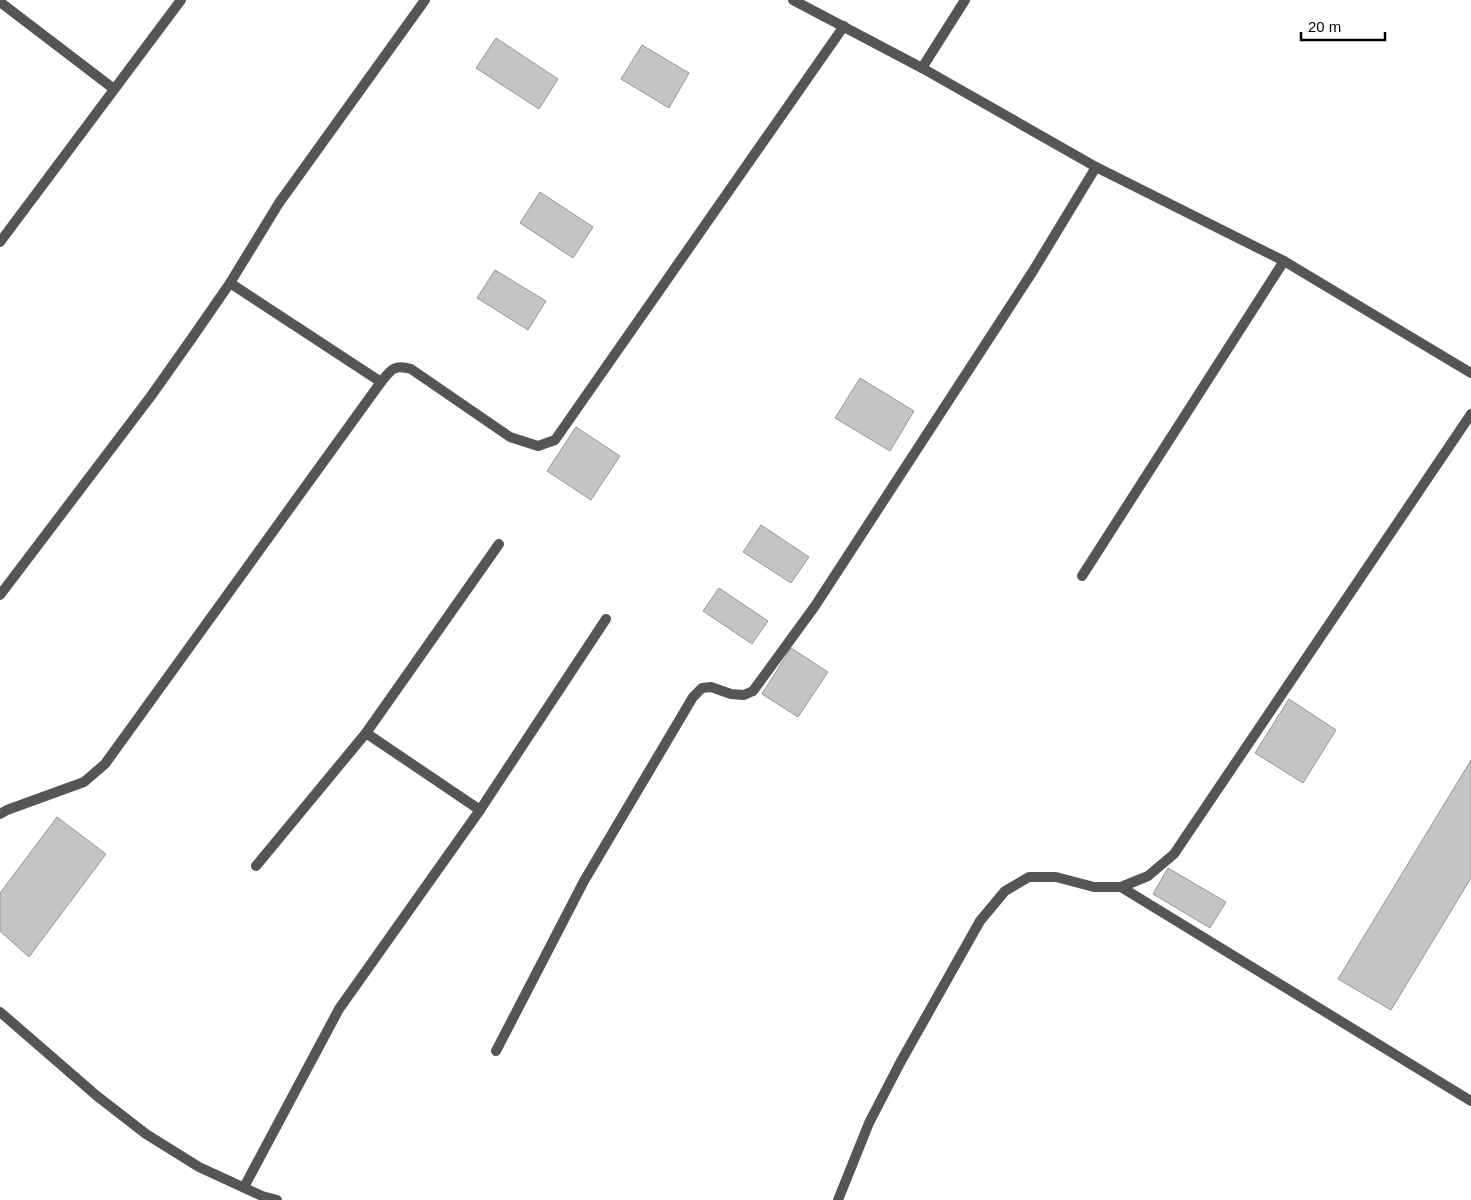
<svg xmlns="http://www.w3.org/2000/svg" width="1471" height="1200" font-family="Helvetica,sans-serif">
<rect width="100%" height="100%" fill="#fff"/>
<!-- building -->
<g fill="#c4c4c4" stroke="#999">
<polygon points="496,38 558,79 539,109 476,68"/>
<polygon points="642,45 689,73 669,108 621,79"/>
<polygon points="540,192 593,227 573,258 520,223"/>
<polygon points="495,270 546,301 528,330 477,298"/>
<polygon points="860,378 914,411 890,451 835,418"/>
<polygon points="576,427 620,456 591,500 547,471"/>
<polygon points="761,525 809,557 791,583 743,552"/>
<polygon points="719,588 768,621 752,644 703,611"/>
<polygon points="791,648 828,672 798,717 762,694"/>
<polygon points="1289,699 1336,730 1303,783 1255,753"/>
<polygon points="1471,760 1471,878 1391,1010 1338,979"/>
<polygon points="57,817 106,854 29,957 0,931 0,893"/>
<polygon points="1168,868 1226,902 1210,928 1153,894"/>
</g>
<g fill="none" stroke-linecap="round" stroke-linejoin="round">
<!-- street -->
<g stroke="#555" stroke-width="10">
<polyline points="793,0 922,68 1096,167 1284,261 1471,373"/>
<polyline points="0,2 114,89"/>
<polyline points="922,68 965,0"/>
<polyline points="0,242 181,0"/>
<path d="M230,283L381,382C391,370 394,364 411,369L510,437L538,446L555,440L844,26"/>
<polyline points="1082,576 1284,261"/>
<polyline points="0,595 151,396 192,338 230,283 279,203 425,0"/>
<polyline points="366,733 480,810"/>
<polyline points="0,814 7,810 84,782 105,764 381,382"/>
<polyline points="256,866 366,733 499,544"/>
<polyline points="1121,887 1471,1101"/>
<polyline points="0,1012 97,1096 146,1134 199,1167 262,1196 277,1200"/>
<polyline points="496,1051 584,881 693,697 702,688 711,687 731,694 744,695 753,691 815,606 1033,271 1096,167"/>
<polyline points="244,1187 339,1009 480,810 606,619"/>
<polyline points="838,1200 869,1123 900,1063 980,921 1005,891 1029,877 1056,877 1094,887 1121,887 1148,876 1174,854 1471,414"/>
</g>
</g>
<!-- scale -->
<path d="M1301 32v8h84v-8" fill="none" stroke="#000000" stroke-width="2.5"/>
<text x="1308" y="32" font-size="15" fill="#000000" stroke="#ffffff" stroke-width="4" paint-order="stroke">20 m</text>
</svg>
